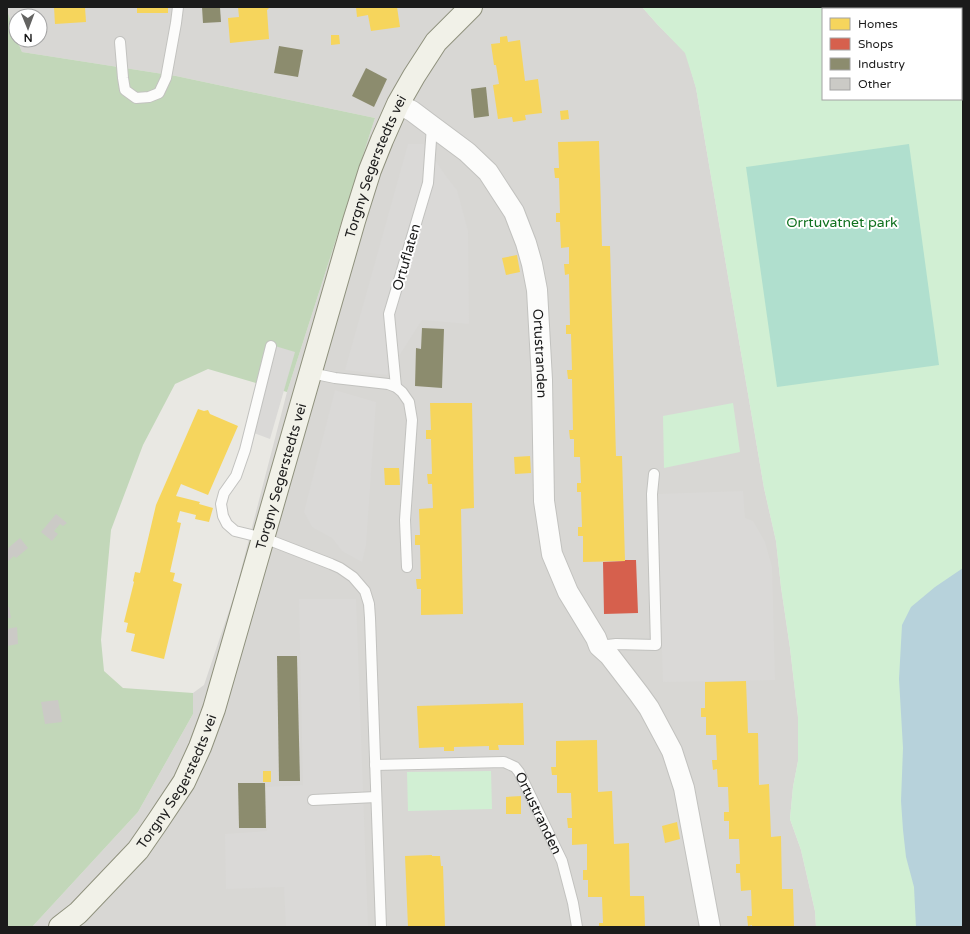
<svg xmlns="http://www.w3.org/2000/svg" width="970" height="934" font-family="'Varela Round',sans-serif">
<rect width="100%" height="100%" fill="#e9e8e3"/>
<!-- residential -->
<polygon fill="#d8d7d4" points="7,7 642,7 657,24 686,53 696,88 764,488 776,541 781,587 790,648 798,717 798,761 793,787 790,819 801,850 815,911 816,927 32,927 138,812 193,714 193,693 204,685 235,593 287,392 375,118 176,76 22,52 17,40 40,40 40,16 16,16 16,36 7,10"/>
<!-- forest -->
<polygon fill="#c2d7b9" points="7,10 16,36 16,40 17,40 22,52 176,76 375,118 287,392 208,369 175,384 143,445 111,530 101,640 104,671 123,688 193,693 193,714 138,812 32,927 7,927"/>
<!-- park -->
<g fill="#d1efd3" fill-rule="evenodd">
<path d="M642,7H963V927H816L815,911L801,850L790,819L793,787L798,761V717L790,648L781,587L776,541L764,488L696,88L685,53L657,24ZM823,9H961V99H823Z"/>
<polygon points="733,403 740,452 664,468 663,416"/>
<polygon points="491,771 492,809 408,811 407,772"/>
</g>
<!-- pitch -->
<polygon fill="#b0dfce" points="909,144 939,365 777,387 746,167"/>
<!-- parking -->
<g fill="#dad9d7">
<polygon points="408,144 424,144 446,176 457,190 468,231 469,324 422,320 387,375 345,370"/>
<polygon points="275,346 295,352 270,439 254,433"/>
<polygon points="335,390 376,402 366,545 362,562 342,551 332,538 312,527 304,512"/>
<polygon points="743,491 745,518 753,521 765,542 772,567 775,680 663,682 657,494"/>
<polygon points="299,599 356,599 368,927 286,927 284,887 226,889 225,834 267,831 265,787 303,785"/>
</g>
<!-- water -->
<polygon fill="#b7d2db" points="963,568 963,927 916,927 914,887 906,857 903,830 901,801 903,748 899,679 902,625 911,607 935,587"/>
<!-- homes -->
<g fill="#f6d55c">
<polygon points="54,7 85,7 86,22 55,24"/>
<rect x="137" y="7" width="31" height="6"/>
<polygon points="238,7 270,7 267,10 269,39 230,43 228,18 239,17"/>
<polygon points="356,7 397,7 400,27 371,31 368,15 357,17"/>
<polygon points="331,35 339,35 340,44 331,45"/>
<polygon points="507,36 508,42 520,40 525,81 538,79 542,113 525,115 526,120 513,122 512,117 498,119 493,85 499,84 496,65 494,65 491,44 500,43 500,37"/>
<polygon points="568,110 569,119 561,120 560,111"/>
<polygon points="599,141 602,246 610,246 616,456 622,456 625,561 583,562 583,536 578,536 578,527 582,527 581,492 577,492 577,483 581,483 580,457 574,457 574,439 570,439 569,430 573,430 572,379 568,379 567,370 572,370 571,334 566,334 566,325 570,325 569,274 565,275 564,264 569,264 569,247 561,248 560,222 556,222 556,213 560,213 559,178 555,178 554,168 559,168 558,142"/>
<polygon points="517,255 520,272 506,275 502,258"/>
<polygon points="430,403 472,403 474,508 461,509 463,614 421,615 421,589 417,589 416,579 421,579 420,545 415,545 415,535 420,535 419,509 433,508 432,484 428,484 427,474 432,474 431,439 426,439 426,430 431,430"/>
<polygon points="198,409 204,411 208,410 210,414 238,426 208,495 181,484 176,496 200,502 199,504 213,508 209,522 195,519 196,515 180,511 177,522 181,523 170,572 175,573 173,581 182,584 164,659 131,651 135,634 126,632 128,623 124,622 134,582 133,581 135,572 140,573 156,505"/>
<polygon points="530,456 531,473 515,474 514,457"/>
<polygon points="384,468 399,468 400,485 385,485"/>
<polygon points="746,681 748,733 758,733 759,785 769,784 771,837 781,836 782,889 793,889 794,927 752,927 752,925 748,926 747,916 752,916 751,890 741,891 740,873 736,873 736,864 740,864 739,839 729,839 729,821 724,821 724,812 729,812 728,787 718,787 717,769 713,770 712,760 717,760 716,735 706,735 706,717 701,717 701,708 705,708 705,682"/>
<polygon points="523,703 524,745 498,745 499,750 489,750 489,746 454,747 454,751 444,751 444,747 419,748 417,706"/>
<polygon points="597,740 598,792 612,791 614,844 629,843 630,896 644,896 645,927 599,927 599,923 603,923 602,897 588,897 588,880 583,880 583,870 587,870 587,844 572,845 572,828 568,828 567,818 572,818 571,793 557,793 557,775 552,775 551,767 556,767 556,741"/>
<rect x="263" y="771" width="8" height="11"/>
<polygon points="521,796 521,814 506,814 506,797"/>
<polygon points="677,822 680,839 665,843 662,826"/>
<polygon points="432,855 432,856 440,856 441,866 443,866 445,927 408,927 405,856"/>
</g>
<!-- shops -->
<polygon fill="#d6604d" points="625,560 636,560 638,613 604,614 603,562 625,561"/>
<!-- industry -->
<g fill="#8c8c6e">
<polygon points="202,7 220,7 221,22 203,23"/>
<polygon points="279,46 303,50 298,77 274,73"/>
<polygon points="366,68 387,79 374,107 352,96"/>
<polygon points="486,87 489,116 474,118 471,89"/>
<polygon points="422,328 444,329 442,388 415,386 416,348 421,349"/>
<polygon points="277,656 297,656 300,781 279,781"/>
<polygon points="238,783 265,783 266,828 239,828"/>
</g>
<!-- building -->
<g fill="#cbcac6">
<polygon points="56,514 67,523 63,526 60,524 54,531 58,534 52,541 41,532"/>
<polygon points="20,538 28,548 16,558 14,556 7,562 7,549"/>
<polygon points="7,607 9,607 11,618 7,618"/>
<polygon points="17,627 18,644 7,646 7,629"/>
<polygon points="58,700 62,722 45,724 41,702"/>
</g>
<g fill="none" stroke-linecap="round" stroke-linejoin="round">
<!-- service casing -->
<g stroke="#c2c2bf" stroke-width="12">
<g id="service">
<polyline points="120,42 123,78 125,90 136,98 149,97 159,93 166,78 176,23 178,7"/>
<polyline points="271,346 245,450 236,476 224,493 221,504 223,516 227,524 235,531 264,538 331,564 340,568 353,577 365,591 369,604 370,618 381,927"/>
<polyline points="311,373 335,378 388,384 396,387 402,392 409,402 412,420 405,520 407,567"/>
<polyline points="396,387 389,314 428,183 432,126"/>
<polyline points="599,646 616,644 656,645 652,494 654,474"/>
<path id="s1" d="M375,765L504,762L515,767L519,772L562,861L573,903L577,927"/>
<polyline points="313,800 376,797"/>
</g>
</g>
<!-- minor casing -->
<g stroke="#c2c2bf" stroke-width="22">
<g id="minor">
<path id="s2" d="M398,104L412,111L432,126L467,152L488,172L514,212L526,243L532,264L537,290L542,380L544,501L552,554L568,592L596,638L599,646L609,655L639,694L649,708L672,751L684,788L710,927"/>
</g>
</g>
<!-- secondary casing -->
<g stroke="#8f917d" stroke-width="24">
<g id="secondary">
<path id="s3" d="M60,927L78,913L138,850L158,821L184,782L200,747L214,709L354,221L370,170L382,140L398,104L414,76L436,42L471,7"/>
</g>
</g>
<!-- service -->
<use href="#service" stroke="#fcfcfb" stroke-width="10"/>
<!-- minor -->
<use href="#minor" stroke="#fcfcfb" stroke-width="20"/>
<!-- secondary -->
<use href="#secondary" stroke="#f1f1e8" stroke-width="22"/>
</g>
<g text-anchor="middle" stroke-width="4" stroke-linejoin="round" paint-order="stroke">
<!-- street labels -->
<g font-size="14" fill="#1b1b1b" stroke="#fff">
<text dy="5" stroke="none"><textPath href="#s3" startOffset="837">Torgny Segerstedts vei</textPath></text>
<text transform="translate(406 257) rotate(-74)" y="5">Ortuflaten</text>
<text dy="5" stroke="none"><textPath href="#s2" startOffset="306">Ortustranden</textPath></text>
<text dy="5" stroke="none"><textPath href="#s3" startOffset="513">Torgny Segerstedts vei</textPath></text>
<text dy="5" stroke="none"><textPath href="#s3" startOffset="189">Torgny Segerstedts vei</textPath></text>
<text dy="5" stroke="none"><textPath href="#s1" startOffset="193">Ortustranden</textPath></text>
</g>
<!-- park labels -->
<g font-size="14" fill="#10711f" stroke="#fff">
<text x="842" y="227">Orrtuvatnet park</text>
</g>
</g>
<!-- border -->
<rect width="970" height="934" fill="none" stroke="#1b1b1b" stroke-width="16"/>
<!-- legend -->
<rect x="822" y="8" width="140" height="92" fill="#ffffff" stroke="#a4a4a4"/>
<rect x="830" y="18" width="20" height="12" fill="#f6d55c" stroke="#a4a4a4"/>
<text x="858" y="28" font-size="12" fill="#1b1b1b">Homes</text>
<rect x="830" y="38" width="20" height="12" fill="#d6604d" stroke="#a4a4a4"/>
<text x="858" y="48" font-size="12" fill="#1b1b1b">Shops</text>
<rect x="830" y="58" width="20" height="12" fill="#8c8c6e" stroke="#a4a4a4"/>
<text x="858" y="68" font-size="12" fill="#1b1b1b">Industry</text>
<rect x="830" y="78" width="20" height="12" fill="#cbcac6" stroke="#a4a4a4"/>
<text x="858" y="88" font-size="12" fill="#1b1b1b">Other</text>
<!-- north arrow -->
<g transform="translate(28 28) rotate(179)"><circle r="19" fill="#ffffff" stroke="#a4a4a4"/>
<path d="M0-3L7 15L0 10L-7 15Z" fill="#636361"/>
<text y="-6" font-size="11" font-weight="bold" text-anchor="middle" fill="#1b1b1b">N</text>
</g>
</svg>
